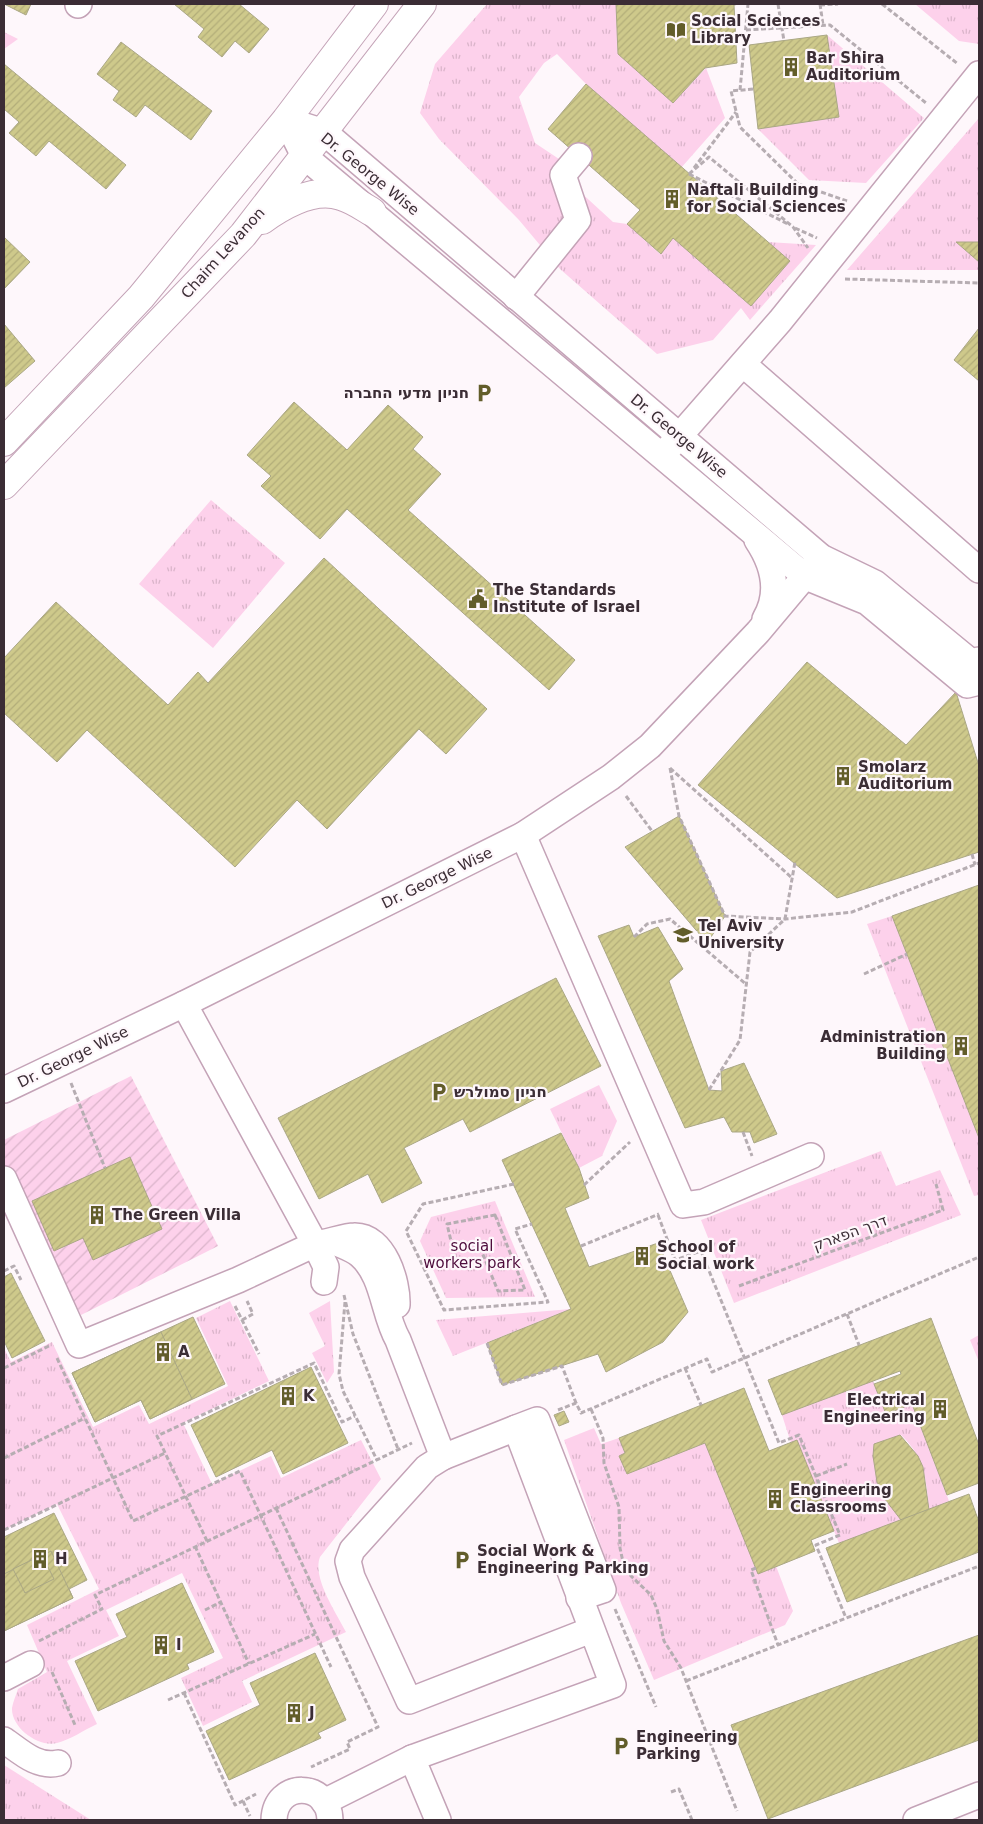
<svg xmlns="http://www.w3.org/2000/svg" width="983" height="1824" font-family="'DejaVu Sans',Heebo,sans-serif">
<defs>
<pattern id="grass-tufts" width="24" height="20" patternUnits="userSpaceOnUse" patternTransform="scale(1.25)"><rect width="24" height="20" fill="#fdd1eb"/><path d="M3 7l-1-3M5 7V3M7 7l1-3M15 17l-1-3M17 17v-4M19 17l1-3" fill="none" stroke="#dab4ca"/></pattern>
<pattern id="garden-furrows" width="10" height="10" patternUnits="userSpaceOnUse" patternTransform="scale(1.25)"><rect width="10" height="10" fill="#fdd1eb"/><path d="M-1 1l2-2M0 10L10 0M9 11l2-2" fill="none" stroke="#dab4ca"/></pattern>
<pattern id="building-hatch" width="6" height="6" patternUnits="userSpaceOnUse" patternTransform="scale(1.25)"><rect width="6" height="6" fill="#cec98b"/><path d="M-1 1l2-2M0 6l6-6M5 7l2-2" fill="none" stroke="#b2ad79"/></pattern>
</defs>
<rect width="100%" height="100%" fill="#fef7fb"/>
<!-- grass -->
<g fill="url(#grass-tufts)">
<polygon points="487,4 616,4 618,54 673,103 706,68 725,118 681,168 586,84 557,54 544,63 519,97 535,143 559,159 577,189 613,222 627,224 660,254 673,238 751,306 789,261 768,242 816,245 750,320 741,308 713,340 657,354 560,269 519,220 439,139 420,113 435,64"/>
<polygon points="915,4 979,4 979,44 959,41"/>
<polygon points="4,32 18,39 4,49"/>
<polygon points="827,35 924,118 866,183 809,180 758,129 839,117"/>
<polygon points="979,118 979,242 957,243 979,262 979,270 847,270"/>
<polygon points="211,500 285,563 213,648 139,584"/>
<polygon points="892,916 979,1138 979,1195 974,1196 867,924"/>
<polygon points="599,1085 617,1121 602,1156 579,1168 550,1109"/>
<polygon points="881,1151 896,1186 940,1170 961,1215 734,1303 701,1220"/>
<polygon points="495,1201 535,1297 446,1298 420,1241 431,1217"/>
<path d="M230,1301L269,1381L183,1423L212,1484L271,1456L281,1478L361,1440L381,1479L320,1557C312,1578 336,1612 346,1632L242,1681L252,1702L203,1726L181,1678L223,1658L182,1573L106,1610L119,1636L67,1661L97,1724C84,1730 70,1740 57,1743C39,1748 11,1728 12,1708C13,1702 16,1695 18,1689L47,1672L27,1625L99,1589L57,1504L4,1530V1348L11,1362L52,1342L93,1427L139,1405L149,1424L228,1386L196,1318Z"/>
<polygon points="330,1301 334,1372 327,1383 312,1353 325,1346 309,1313"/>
<polygon points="571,1309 453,1356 436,1320"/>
<polygon points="979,1335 979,1362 970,1340"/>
<path d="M873,1381L886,1414L912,1404L949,1501L929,1510C926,1478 925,1458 901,1435L875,1444C870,1477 884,1493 901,1520L839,1543L797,1441L791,1443L782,1415Z"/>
<polygon points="594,1428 601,1444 619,1438 625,1453 619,1456 627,1474 705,1443 776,1566 793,1611 785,1625 654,1680 621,1603 564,1440"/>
<polygon points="4,1765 91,1820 4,1820"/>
</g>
<!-- garden -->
<polygon fill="url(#garden-furrows)" points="131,1076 218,1246 81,1315 4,1164 4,1140"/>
<!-- building -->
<g fill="url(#building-hatch)" stroke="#aaa785">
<polygon points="4,4 31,4 26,15"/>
<polygon points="174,4 239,4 269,29 249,53 235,41 222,57 198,37 204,29"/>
<polygon points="616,4 739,4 734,5 737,63 705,68 673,103 618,54"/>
<polygon points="827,35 839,117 758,129 749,45"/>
<polygon points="121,42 212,111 191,140 145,105 136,117 113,100 119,91 97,74"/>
<polygon points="4,64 126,165 106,189 49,141 36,156 9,133 19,122 4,109"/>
<polygon points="586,84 790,261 751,306 673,238 661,254 627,224 640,210 548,129"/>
<polygon points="4,237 30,262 4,289"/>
<polygon points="956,242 979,242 979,262"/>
<polygon points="4,324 35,361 4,388"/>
<polygon points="979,328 979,381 954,360"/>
<polygon points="294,402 347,450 388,405 423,437 413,449 441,474 408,510 575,660 549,690 347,509 320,539 261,486 271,476 247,455"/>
<polygon points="324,558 487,709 446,754 419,729 327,829 297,800 235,867 87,730 57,762 4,713 4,658 56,602 168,705 198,672 208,683"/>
<polygon points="807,662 906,745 956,692 979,766 979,852 837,898 698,785"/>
<polygon points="679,816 725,916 707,943 625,847"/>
<polygon points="979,885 979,1138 892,916"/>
<polygon points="629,925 634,937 658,927 683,969 669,981 709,1090 722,1091 721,1071 744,1063 777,1134 754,1143 750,1132 732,1132 724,1117 685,1128 598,936"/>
<polygon points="556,978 601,1066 470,1132 463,1119 404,1148 422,1183 382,1203 368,1174 319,1199 278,1118"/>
<polygon points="561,1133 579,1168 589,1198 565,1208 589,1267 658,1243 688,1312 663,1342 606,1372 598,1354 502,1385 487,1343 571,1309 502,1160"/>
<polygon points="130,1157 162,1229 93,1260 83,1238 54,1251 32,1201"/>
<polygon points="11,1273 45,1341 12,1358 4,1341 4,1277"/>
<polygon points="193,1317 225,1384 150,1419 141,1400 95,1422 72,1373"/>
<polygon points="931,1318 979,1445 979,1483 947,1495 912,1404 886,1414 874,1384 901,1374 900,1371 782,1415 768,1380"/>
<polygon points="161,1332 192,1399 150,1419 141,1400 95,1422 72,1373"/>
<polygon points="311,1367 348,1443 283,1474 272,1450 216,1477 191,1425"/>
<polygon points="744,1388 769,1451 797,1440 834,1531 811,1540 815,1551 758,1574 705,1443 627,1474 619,1456 625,1453 619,1438"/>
<polygon points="564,1411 569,1422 559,1426 554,1415"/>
<polygon points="900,1435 918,1456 923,1467 929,1510 901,1520 884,1498 877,1482 873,1456 874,1444"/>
<polygon points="969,1494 979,1522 979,1552 847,1602 826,1548"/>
<polygon points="54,1513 87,1580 69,1589 73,1598 4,1631 4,1537"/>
<polygon points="51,1551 73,1598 4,1631 4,1574"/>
<polygon points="42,1555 54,1579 25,1593 13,1569"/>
<polygon points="182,1583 214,1652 187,1664 189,1669 98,1711 75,1661 127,1637 116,1614"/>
<polygon points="979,1635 979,1740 768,1819 731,1725"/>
<polygon points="315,1653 346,1720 318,1733 321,1738 229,1780 206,1731 260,1705 250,1683"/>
</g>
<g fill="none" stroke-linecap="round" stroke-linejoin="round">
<!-- minor casing -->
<g stroke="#c4a3b7" stroke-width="28">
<g id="minor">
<polyline points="78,5 79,4"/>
<polyline points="286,120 304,156 806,577 867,602 967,685 979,682"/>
<polyline points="305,126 324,132 821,557 875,583 971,662 979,660"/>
<polyline points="516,297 578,220 563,175 579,156"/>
<polyline points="743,364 979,570"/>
<polyline points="668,449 780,321 979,74"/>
<path d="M757,540C773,564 781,592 765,619"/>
<polyline points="523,835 683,1205 704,1202 811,1156"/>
<polyline points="4,1090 184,1004 523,835 611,777 650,746 758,632 821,557"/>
<polyline points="4,1179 79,1345 238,1280 315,1244 184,1004"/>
<path d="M335,1242C343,1246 353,1249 360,1255C384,1276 383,1314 398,1340L443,1457"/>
<path d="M324,1282L326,1267L315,1244C326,1243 345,1236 354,1236C384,1235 398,1282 397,1305"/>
<polyline points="516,1428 537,1420 603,1590 579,1598"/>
<polyline points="4,1678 31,1664"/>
<path d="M4,1740C20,1751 37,1768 58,1763"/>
<polyline points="324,1802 412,1758"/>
<path d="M274,1820C275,1780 329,1781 330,1820"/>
<polyline points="438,1820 412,1758 613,1685 516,1428 443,1457 427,1467 352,1550 348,1561 352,1577 409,1701 591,1630"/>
<polyline points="916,1820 979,1795"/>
</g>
</g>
<!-- major casing -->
<g stroke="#c4a3b7" stroke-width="30">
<g id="major">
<path d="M262,220C283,205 314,187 341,196C352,199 362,206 372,212"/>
<polyline points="4,442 141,297 286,120 374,4"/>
<polyline points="4,485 243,235 422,4"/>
</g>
</g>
<!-- path -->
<g stroke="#b6adb2" stroke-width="3" stroke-dasharray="5 2.5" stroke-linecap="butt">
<polyline points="778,4 784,41"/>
<polyline points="820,4 823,25"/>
<polyline points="882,4 958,64"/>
<polyline points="820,5 838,4"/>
<polyline points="746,30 830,25 926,103"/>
<polyline points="753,89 731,91 740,127 798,184 847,201"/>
<polyline points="740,90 748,4"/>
<polyline points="694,168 736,112"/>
<polyline points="689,174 709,157 793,227 808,248"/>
<polyline points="689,174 788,224"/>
<polyline points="795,228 817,238"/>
<polyline points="845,279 979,283"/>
<polyline points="670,768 679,816 725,916 785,919 852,912 979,863"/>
<polyline points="670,768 791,877"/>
<polyline points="626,796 652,831"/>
<polyline points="972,854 975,865"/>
<polyline points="634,937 647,924 670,919 747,985"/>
<polyline points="864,974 907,954"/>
<polyline points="71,1083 105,1168"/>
<polyline points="709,1090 740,1040 750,952 785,919 795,862"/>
<polyline points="743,1132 752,1156"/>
<polyline points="514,1184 423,1204 406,1231 444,1310 548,1302 515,1229 532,1224"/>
<polyline points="584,1185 630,1142"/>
<polygon points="495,1215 525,1290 498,1291 479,1245 451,1241 447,1224"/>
<polyline points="658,1215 675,1260 701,1251 779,1443 799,1435 840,1535 816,1545 846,1618"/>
<polyline points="581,1246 659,1214"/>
<polyline points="4,1271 14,1266 21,1280"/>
<polyline points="739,1286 943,1210 936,1184"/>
<polyline points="344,1295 353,1334 398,1449"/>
<polyline points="345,1302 339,1374 343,1391 377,1460"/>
<polyline points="235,1306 259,1354"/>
<polyline points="847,1314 859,1345"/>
<polyline points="242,1320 253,1314 247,1301"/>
<polyline points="487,1343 502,1385 562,1366 576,1403"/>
<polyline points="57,1358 133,1521 240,1471 331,1667"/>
<polyline points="4,1368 51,1345"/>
<polyline points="685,1368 701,1405"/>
<polyline points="591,1409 603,1438 604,1463 619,1507 620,1548 623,1562 631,1576 651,1595 657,1609 664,1641 681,1668 737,1811"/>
<polyline points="558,1410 576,1403 581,1413 707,1359 712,1372 979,1257"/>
<polyline points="4,1458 85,1418"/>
<polyline points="816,1476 847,1464"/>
<polyline points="276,1508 378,1727 347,1742 350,1749 311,1767"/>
<polyline points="4,1530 165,1453"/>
<polyline points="207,1541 157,1436 314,1363 342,1422 355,1416"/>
<polyline points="195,1546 249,1664"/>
<polyline points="756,1568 751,1570 778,1645"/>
<polyline points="615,1609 656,1707"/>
<polyline points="205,1610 221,1602"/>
<polyline points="39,1641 102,1609 95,1595 412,1443"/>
<polyline points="52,1672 75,1725"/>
<polyline points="686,1681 979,1566"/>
<polyline points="184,1693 235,1805 256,1794"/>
<polyline points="168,1700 315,1634"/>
<polyline points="671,1792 679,1789 692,1820"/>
<polyline points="243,1801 250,1816"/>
</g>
<!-- minor -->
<use href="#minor" stroke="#fff" stroke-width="25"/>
<!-- major -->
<use href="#major" stroke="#fff" stroke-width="28"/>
</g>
<!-- icons -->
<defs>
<g id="library-bare" transform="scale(1.5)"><path d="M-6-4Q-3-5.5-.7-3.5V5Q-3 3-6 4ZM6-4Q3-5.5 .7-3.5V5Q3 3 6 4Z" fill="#625d2a" stroke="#fef7fb" stroke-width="2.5" paint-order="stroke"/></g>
<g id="building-bare" transform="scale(1.5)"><path d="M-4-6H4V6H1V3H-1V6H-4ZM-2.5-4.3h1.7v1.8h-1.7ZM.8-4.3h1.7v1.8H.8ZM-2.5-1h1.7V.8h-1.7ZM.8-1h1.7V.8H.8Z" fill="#625d2a" stroke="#fef7fb" stroke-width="2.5" paint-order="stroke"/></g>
<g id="parking-bare" transform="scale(1.5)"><path d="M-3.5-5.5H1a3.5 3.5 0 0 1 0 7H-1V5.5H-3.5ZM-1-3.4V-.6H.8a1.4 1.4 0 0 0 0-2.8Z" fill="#625d2a" stroke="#fef7fb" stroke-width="2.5" paint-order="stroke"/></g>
<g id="civic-bare" transform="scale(1.5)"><path d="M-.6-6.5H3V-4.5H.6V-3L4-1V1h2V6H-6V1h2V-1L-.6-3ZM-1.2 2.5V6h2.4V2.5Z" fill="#625d2a" stroke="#fef7fb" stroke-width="2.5" paint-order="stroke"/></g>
<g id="university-bare" transform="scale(1.5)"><path d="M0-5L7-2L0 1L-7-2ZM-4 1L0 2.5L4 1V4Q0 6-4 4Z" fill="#625d2a" stroke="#fef7fb" stroke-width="2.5" paint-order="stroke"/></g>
</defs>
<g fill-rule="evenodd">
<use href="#library-bare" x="676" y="30"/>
<use href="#building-bare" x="791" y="67"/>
<use href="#building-bare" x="672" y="199"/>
<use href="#parking-bare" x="484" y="393"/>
<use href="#civic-bare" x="478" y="599"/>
<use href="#building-bare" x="843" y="776"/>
<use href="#university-bare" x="683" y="935"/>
<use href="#building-bare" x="961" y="1046"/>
<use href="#parking-bare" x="439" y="1092"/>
<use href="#building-bare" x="97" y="1215"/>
<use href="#building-bare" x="642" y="1256"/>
<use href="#building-bare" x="163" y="1352"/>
<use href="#building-bare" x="288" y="1396"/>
<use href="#building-bare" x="940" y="1409"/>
<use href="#building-bare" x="775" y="1499"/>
<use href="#building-bare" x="40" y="1559"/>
<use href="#parking-bare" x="462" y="1560"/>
<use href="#building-bare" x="161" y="1645"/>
<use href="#building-bare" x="294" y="1713"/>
<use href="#parking-bare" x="621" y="1746"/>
</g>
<g text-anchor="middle" stroke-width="4.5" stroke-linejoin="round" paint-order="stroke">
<!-- poi labels -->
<g font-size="15" font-weight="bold" fill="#3b2d35" stroke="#fef7fb" text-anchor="start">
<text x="691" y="26">Social Sciences<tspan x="691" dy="17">Library</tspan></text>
<text x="806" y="63">Bar Shira<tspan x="806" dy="17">Auditorium</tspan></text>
<text x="687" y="195">Naftali Building<tspan x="687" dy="17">for Social Sciences</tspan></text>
<text x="469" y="398" text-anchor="end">חניון מדעי החברה</text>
<text x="493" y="595">The Standards<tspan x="493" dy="17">Institute of Israel</tspan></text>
<text x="858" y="772">Smolarz<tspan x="858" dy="17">Auditorium</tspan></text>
<text x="698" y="931">Tel Aviv<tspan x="698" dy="17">University</tspan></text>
<text x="946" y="1042" text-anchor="end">Administration<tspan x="946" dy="17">Building</tspan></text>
<text x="454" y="1097">חניון סמולרש</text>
<text x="112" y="1220">The Green Villa</text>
<text x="657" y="1252">School of<tspan x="657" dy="17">Social work</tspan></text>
<text x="178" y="1357">A</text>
<text x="303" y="1401">K</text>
<text x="925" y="1405" text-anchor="end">Electrical<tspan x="925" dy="17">Engineering</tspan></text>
<text x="790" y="1495">Engineering<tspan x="790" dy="17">Classrooms</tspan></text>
<text x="477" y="1556">Social Work &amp;<tspan x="477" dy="17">Engineering Parking</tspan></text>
<text x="55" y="1564">H</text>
<text x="176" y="1650">I</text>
<text x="309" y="1718">J</text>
<text x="636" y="1742">Engineering<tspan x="636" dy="17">Parking</tspan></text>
</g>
<!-- street labels -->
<g font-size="15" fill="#3b2d35" stroke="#fef7fb">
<text transform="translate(370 174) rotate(39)" y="5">Dr. George Wise</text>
<text transform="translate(223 253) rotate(-48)" y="5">Chaim Levanon</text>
<text transform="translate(679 436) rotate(40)" y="5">Dr. George Wise</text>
<text transform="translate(437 878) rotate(-26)" y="5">Dr. George Wise</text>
<text transform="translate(73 1057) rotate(-26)" y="5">Dr. George Wise</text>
<text transform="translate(850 1233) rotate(-20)" y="5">דרך הפארק</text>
</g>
<!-- park labels -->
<g font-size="15" fill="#4e0c3c" stroke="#fef7fb">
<text x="472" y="1251">social<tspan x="472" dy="17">workers park</tspan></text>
</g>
</g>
<!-- border -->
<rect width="983" height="1824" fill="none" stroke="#3b2d35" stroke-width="10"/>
</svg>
